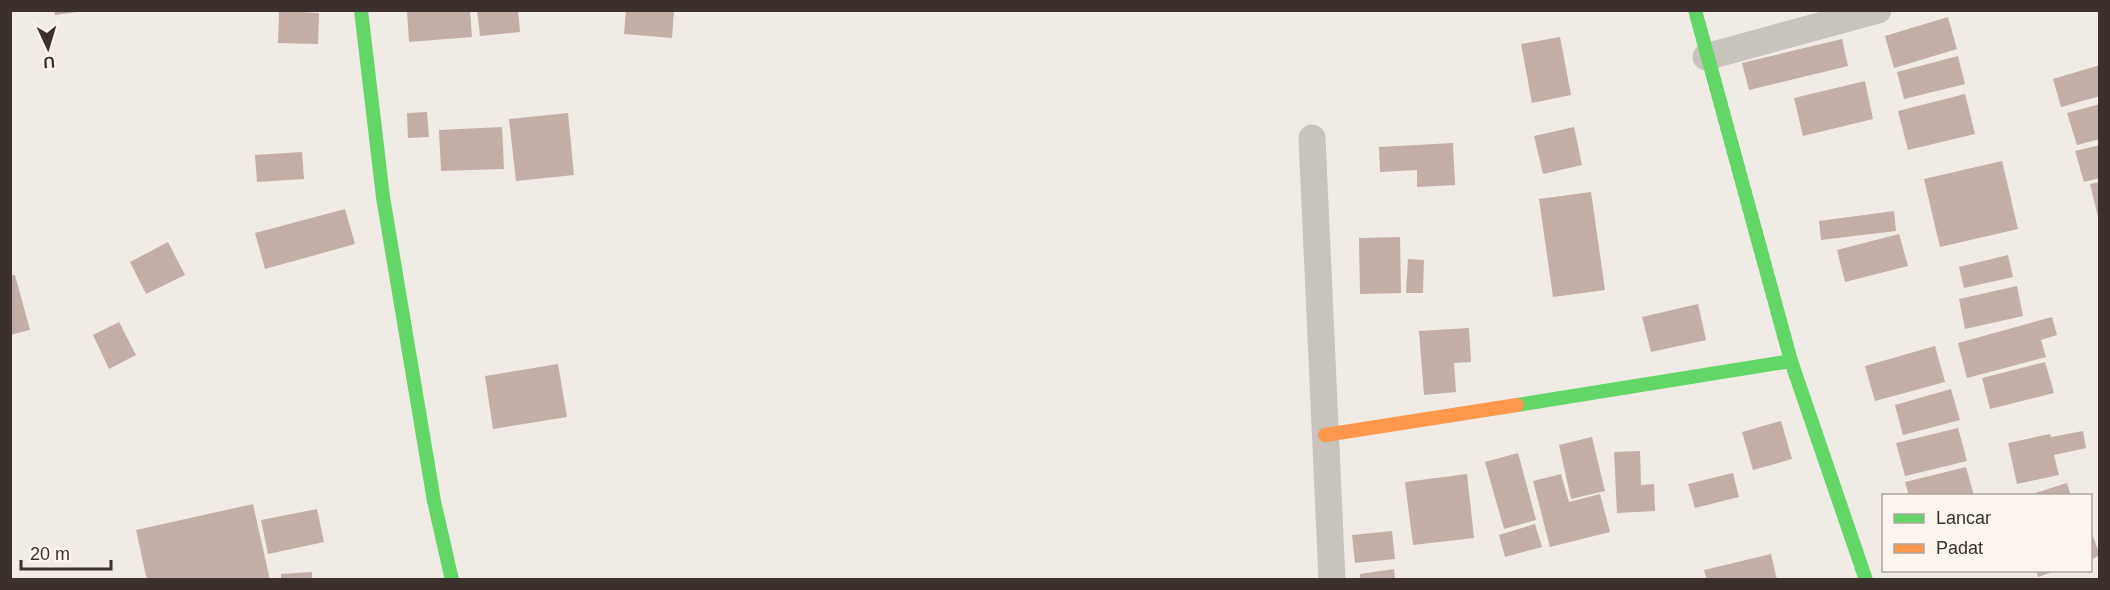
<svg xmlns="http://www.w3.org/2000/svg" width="2110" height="590" font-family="Arial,sans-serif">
<rect width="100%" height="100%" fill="#f0ebe5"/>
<!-- building -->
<g fill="#c3afa7">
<polygon points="54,10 77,10 77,12 55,15"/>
<polygon points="407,10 470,10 472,37 409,42"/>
<polygon points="477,10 518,10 520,32 480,36"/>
<polygon points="626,10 674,10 672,38 624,34"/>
<polygon points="279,11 319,13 318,44 278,43"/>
<polygon points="1948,17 1957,49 1894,68 1885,36"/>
<polygon points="1560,37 1571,95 1532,103 1521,44"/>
<polygon points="1842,39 1848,66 1749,90 1742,63"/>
<polygon points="1958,56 1965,84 1904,99 1897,72"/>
<polygon points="2100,65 2100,96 2061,107 2053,79"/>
<polygon points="1865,81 1873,119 1803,136 1794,98"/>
<polygon points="1965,94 1975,134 1908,150 1898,111"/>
<polygon points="2100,104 2100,139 2077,145 2067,113"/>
<polygon points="427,112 429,137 408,138 407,113"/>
<polygon points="568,113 574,175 516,181 509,119"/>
<polygon points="502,127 504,169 441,171 439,130"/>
<polygon points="1574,127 1582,165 1543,174 1534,136"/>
<polygon points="1453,143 1455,185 1417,187 1417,170 1380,172 1379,147"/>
<polygon points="2100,145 2100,178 2084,182 2075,151"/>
<polygon points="302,152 304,179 257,182 255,155"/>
<polygon points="2002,161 2018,229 1940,247 1924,179"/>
<polygon points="2100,182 2100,221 2099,221 2090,184"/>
<polygon points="1591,192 1605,290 1553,297 1539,199"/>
<polygon points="345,209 355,244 265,269 255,233"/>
<polygon points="1894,211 1896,231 1821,240 1819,221"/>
<polygon points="1899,234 1908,266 1845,282 1837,250"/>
<polygon points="1400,237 1401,293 1360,294 1359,238"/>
<polygon points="168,242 185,275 146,294 130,262"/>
<polygon points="2008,255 2013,277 1964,288 1959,267"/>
<polygon points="1408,259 1424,260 1423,293 1406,293"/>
<polygon points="15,275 30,330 10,335 10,276"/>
<polygon points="2017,286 2023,316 1965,329 1959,299"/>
<polygon points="1698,304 1706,340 1651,352 1642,317"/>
<polygon points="2052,317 2057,335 2041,340 2046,357 1967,378 1958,343"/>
<polygon points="119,322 136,355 109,369 93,335"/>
<polygon points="1469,328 1471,362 1454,363 1456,392 1424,395 1419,331"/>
<polygon points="1935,346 1945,382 1875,401 1865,366"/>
<polygon points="2045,362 2054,393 1990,409 1982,378"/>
<polygon points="558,364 567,417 493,429 485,376"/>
<polygon points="1951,389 1960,420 1903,435 1895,405"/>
<polygon points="1781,421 1792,459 1753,470 1742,432"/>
<polygon points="1958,428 1967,461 1905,476 1896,443"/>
<polygon points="2083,431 2086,448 2054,455 2059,475 2017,484 2008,443 2050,434 2051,437"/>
<polygon points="1592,437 1605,491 1571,499 1559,445"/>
<polygon points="1640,451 1641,485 1654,484 1655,511 1617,513 1614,452"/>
<polygon points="1518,453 1536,520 1504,529 1485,462"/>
<polygon points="1966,467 1974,496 1909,496 1905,482"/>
<polygon points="1733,473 1739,497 1695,508 1688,484"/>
<polygon points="1467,474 1474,538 1413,545 1405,482"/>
<polygon points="1561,474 1569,502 1600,494 1610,532 1550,547 1533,481"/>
<polygon points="2067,483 2071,496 2029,496 2029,495"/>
<polygon points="253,504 270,580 147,580 136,530"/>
<polygon points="317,509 324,542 268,554 261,520"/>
<polygon points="1535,524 1542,547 1505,557 1499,535"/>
<polygon points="2090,529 2100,555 2090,560"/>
<polygon points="1392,531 1395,559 1355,563 1352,535"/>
<polygon points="1771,554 1777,580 1707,580 1704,570"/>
<polygon points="1394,569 1395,580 1360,580 1360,574"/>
<polygon points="2036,570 2055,570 2055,571 2038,577"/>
<polygon points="312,572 312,580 281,580 281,574"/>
</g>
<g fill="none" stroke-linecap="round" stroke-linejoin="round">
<!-- street -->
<g stroke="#c9c3be" stroke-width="27">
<polyline points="1706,57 1878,10"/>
<polyline points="1312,138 1332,580"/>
</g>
<!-- fast -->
<g stroke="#63d668" stroke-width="14">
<polyline points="361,10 383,197 434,501 452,580"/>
<polyline points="1695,10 1791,361 1866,580"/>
<polyline points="1517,405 1791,361"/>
</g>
<!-- slow -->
<polyline stroke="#ff974d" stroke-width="14" points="1325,435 1517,405"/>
</g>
<!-- border -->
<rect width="2110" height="590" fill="none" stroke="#3b302b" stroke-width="24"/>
<!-- legend -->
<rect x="1882" y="494" width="210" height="78" fill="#fbf5ee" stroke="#aea6a0" stroke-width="1.5"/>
<rect x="1894" y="514" width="30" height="9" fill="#63d668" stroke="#aea6a0" stroke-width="1.5"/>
<text x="1936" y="524" font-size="18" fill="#3b302b">Lancar</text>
<rect x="1894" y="544" width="30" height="9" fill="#ff974d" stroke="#aea6a0" stroke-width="1.5"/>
<text x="1936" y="554" font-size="18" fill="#3b302b">Padat</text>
<!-- north arrow -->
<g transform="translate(48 48) rotate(176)" stroke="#fbf5ee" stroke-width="4.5" paint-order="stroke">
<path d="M0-4.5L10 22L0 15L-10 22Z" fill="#3b302b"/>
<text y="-9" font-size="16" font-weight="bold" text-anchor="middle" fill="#3b302b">U</text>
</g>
<!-- scale -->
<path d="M21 560v9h90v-9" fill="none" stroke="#3b302b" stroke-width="3"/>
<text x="30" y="560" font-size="18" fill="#3b302b" stroke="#fbf5ee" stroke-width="4.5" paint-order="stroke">20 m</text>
</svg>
